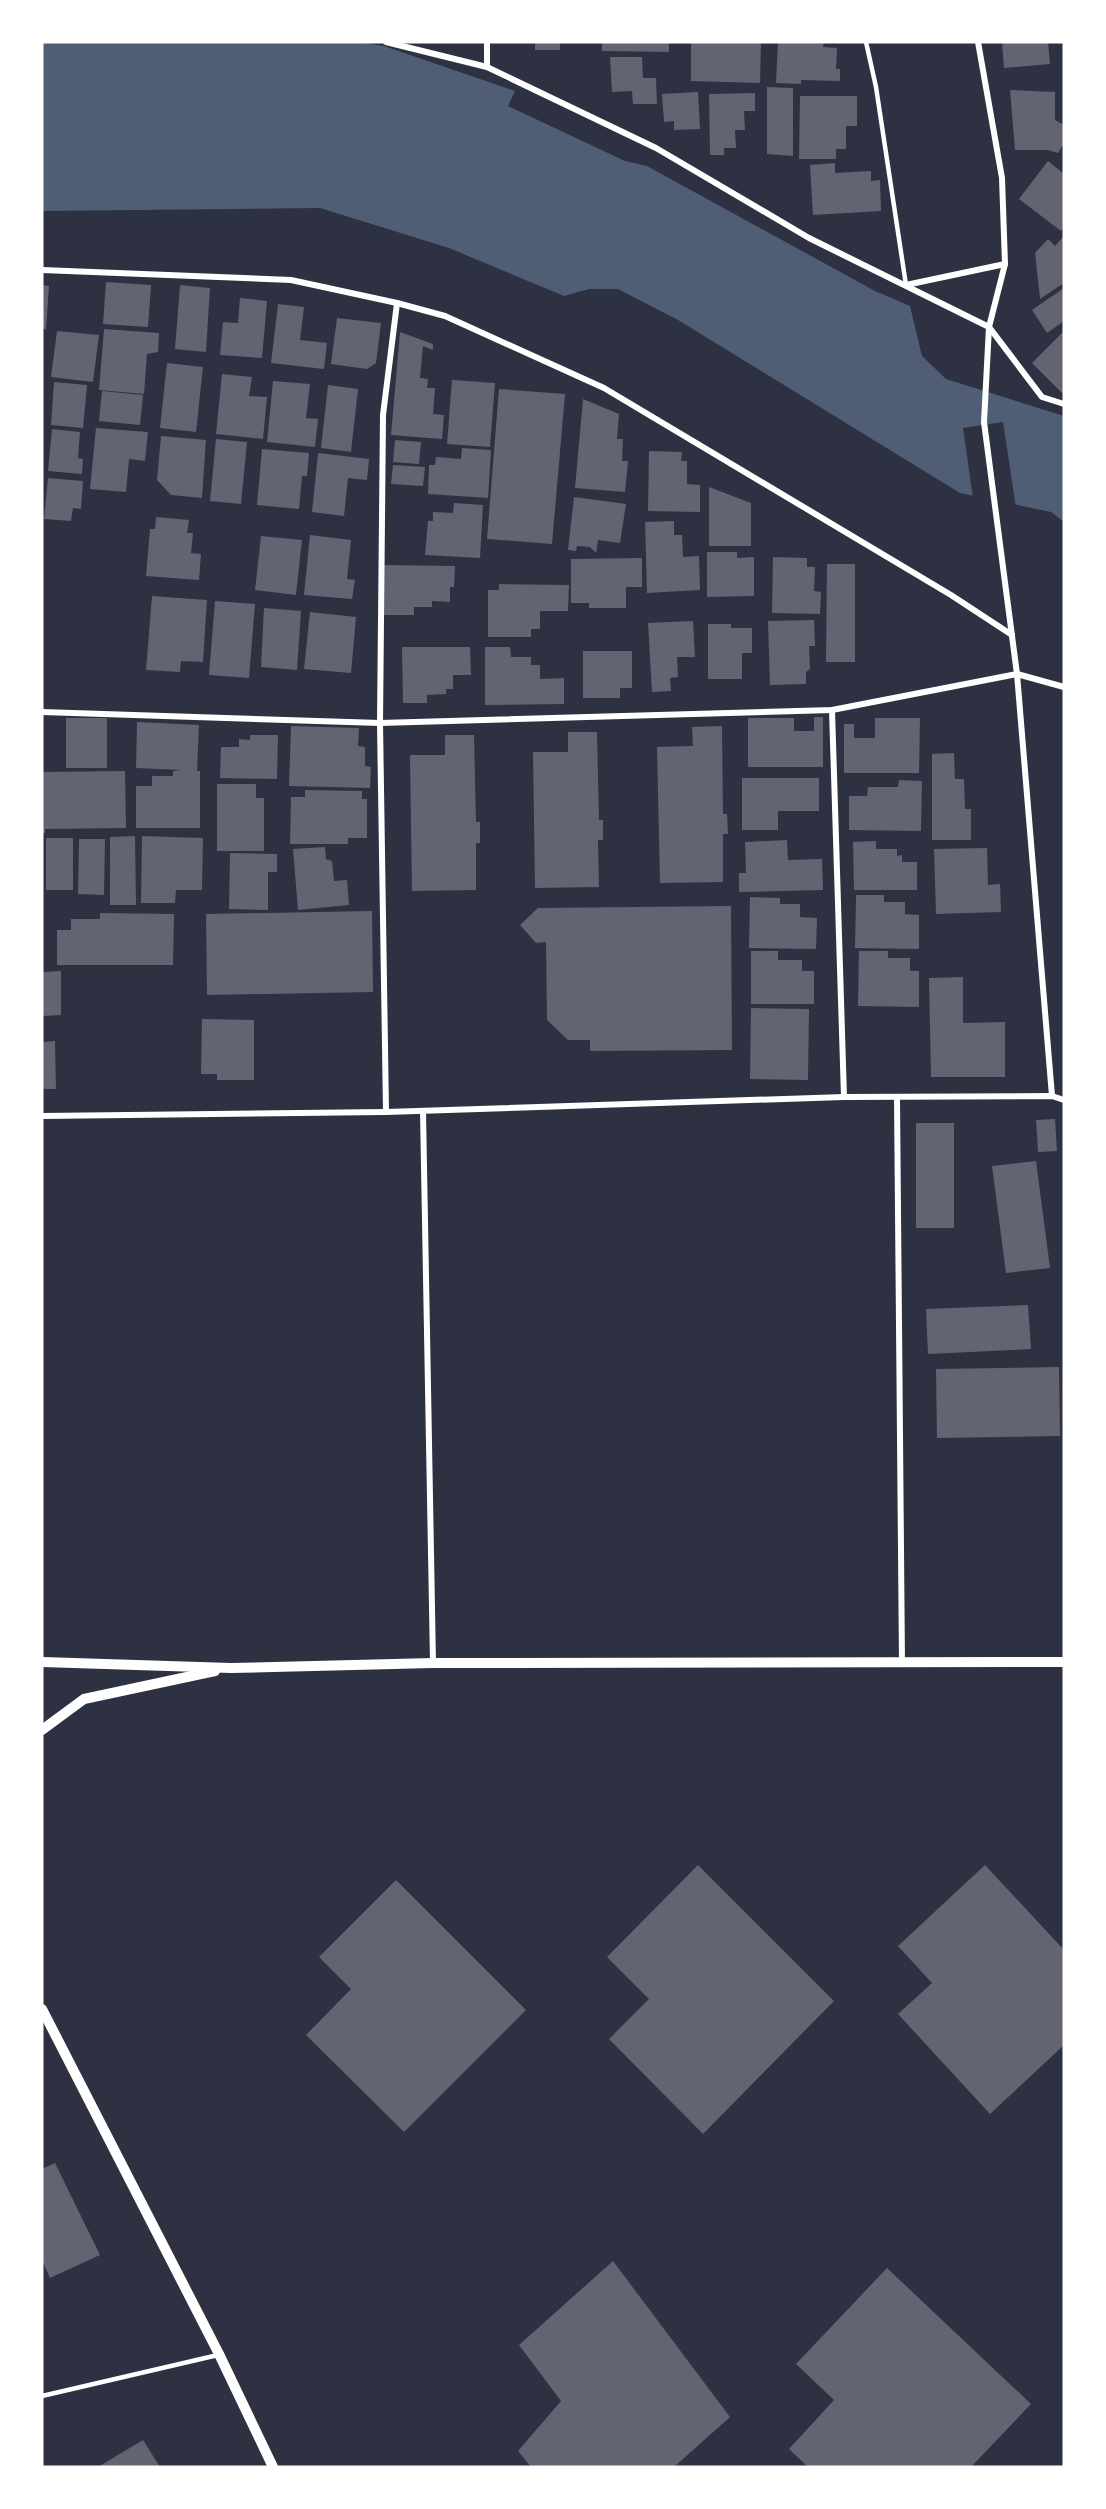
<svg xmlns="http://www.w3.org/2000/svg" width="1106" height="2509" font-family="Mulish,sans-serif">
<rect width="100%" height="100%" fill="#2d3142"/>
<!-- water -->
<polygon fill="#4f5d75" points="42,42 357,42 384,46 515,91 508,106 625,161 647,166 875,291 910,306 922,356 946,379 1064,416 1064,522 1051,512 960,493 678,320 618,289 589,289 564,296 449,248 320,208 42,211"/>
<!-- pier -->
<polygon fill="#2d3142" points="1003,422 1016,508 973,498 963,428"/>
<!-- building -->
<g fill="#626471">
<rect x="535" y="42" width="25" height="8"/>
<polygon points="602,42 669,42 669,52 602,51"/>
<polygon points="691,42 761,42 760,83 691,81"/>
<polygon points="778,42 824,42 823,47 837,48 836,69 840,69 840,81 801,80 801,84 776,83"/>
<polygon points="1002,42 1048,42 1050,64 1004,68"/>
<polygon points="610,57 642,57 643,78 656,78 657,104 633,104 632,91 612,92"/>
<polygon points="767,87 793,88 793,156 767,154"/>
<polygon points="1010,90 1055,92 1055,120 1064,125 1064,143 1058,153 1048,150 1015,150"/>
<polygon points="698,92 700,129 674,130 674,121 664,122 662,94"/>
<polygon points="755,93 755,111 744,111 745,130 735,130 736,148 724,148 724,155 710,155 709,94"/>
<polygon points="800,96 857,96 857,126 846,126 846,149 836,149 836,159 799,159"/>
<polygon points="1048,161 1064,174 1064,227 1061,231 1019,199"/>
<polygon points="835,163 835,173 871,171 871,181 880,180 881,211 813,215 810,165"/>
<polygon points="1064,236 1064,283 1040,299 1035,253 1048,239 1055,246"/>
<polygon points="106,282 151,285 148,327 103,324"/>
<polygon points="42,285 49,286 46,329 42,329"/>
<polygon points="180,285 210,288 206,352 175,349"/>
<polygon points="1064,288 1064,321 1047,333 1032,310"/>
<polygon points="240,298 267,301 262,358 220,355 223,322 238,323"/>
<polygon points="278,304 304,307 300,340 327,343 324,369 271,363"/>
<polygon points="337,318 381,323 376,363 367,369 331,364"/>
<polygon points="104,329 159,333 158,352 147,354 144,394 99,390"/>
<polygon points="57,331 99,335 93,382 51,377"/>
<polygon points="1064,331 1064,393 1063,394 1032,363"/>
<polygon points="400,332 433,344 433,350 423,346 420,378 428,379 427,388 435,388 433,414 444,415 442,439 391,435"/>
<polygon points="167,363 203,367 196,432 160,428"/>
<polygon points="222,374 252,377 249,396 267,397 263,439 216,434"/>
<polygon points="452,380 495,383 490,447 447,444"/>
<polygon points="273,381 310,384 306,418 318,419 315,447 267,442"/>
<polygon points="54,382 87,385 83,428 51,425"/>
<polygon points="328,385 358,389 351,452 321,448"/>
<polygon points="499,389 565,394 552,544 487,539"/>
<polygon points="102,391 143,395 140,425 99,421"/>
<polygon points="583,399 619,414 617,439 623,439 622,461 628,461 625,492 575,488"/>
<polygon points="96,428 148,432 145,461 129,459 126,492 90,489"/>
<polygon points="52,429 80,432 78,458 83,459 82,474 48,471"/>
<polygon points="161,436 206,440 202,498 171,495 157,480"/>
<polygon points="216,439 247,442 241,504 210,501"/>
<polygon points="395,440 421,442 419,464 393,462"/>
<polygon points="462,448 491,450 488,498 428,494 429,465 435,465 436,457 461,459"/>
<polygon points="262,449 309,453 307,476 302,476 299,509 257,505"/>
<polygon points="649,451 682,452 681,461 687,461 687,484 700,485 700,512 648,511"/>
<polygon points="318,453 369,459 367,480 348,478 344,516 312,512"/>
<polygon points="393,465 425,467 423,486 391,484"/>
<polygon points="48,478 83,481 81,509 73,508 71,521 44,519"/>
<polygon points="709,487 751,503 751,546 709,546"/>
<polygon points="574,497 626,504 620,543 598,540 596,553 590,547 577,546 576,551 568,550"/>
<polygon points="454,503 483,505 480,558 425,555 428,521 433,521 433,512 453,513"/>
<polygon points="156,517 189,520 187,533 193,533 191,553 201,554 199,580 146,576 150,529 155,529"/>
<polygon points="674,521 674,535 682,535 683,557 699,556 700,590 647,593 645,522"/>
<polygon points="310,535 351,540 347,579 355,580 352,599 304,595"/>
<polygon points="261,536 302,540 296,595 255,590"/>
<polygon points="707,552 737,552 737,558 754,557 754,596 707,597"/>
<polygon points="773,557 807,558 807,567 815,567 814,591 821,592 820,614 772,613"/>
<polygon points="642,558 642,587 626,587 626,608 589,608 589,603 571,603 571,559"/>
<polygon points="827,564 855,564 855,662 826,662"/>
<polygon points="383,565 455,566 454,587 450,587 450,602 432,601 432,607 414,607 414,615 383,615"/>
<polygon points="499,584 569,585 568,611 540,611 540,629 531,629 531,637 488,637 488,590 499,590"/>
<polygon points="152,596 207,600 203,662 181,661 180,672 146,670"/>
<polygon points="215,601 255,604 249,678 209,675"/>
<polygon points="264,608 301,611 297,670 261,667"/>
<polygon points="310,612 356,617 351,673 304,669"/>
<polygon points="814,620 815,646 809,646 810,669 806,672 806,684 770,685 768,621"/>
<polygon points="693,621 695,657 677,657 678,677 670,678 671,691 652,692 648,623"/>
<polygon points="708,624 731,624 731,628 752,628 752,653 742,653 742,679 708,679"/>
<polygon points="402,647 470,647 471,675 453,675 453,689 446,689 446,694 427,695 427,703 403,703"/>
<polygon points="485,647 510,647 511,657 531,657 531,665 540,665 540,679 564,678 564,704 485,705"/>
<polygon points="583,651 632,651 632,688 620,688 620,698 583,698"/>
<polygon points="814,717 823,717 823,767 748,767 748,718 794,718 794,731 814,731"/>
<rect x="66" y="718" width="41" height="50"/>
<polygon points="875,718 920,718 919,773 844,773 844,724 854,724 854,738 875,738"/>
<polygon points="137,722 199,725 197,771 200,771 200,828 136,828 136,786 152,786 152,776 173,776 173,771 181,770 136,768"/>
<polygon points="291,726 359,728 358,746 365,747 365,766 371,767 370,788 289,786"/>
<polygon points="722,726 723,814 727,814 728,834 723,834 723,882 660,883 657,747 693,746 692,727"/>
<polygon points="568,732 597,732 599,820 603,820 603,840 598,840 599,887 535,888 533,752 568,752"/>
<polygon points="250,735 278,735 277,779 220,778 221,747 239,747 239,739 250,740"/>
<polygon points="445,735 474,735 476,822 480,822 480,843 476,843 476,890 412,891 410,755 445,755"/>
<polygon points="954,753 955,779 964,779 965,809 971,809 971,840 932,840 932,754"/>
<polygon points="125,771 126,828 45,829 45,833 42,833 42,772"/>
<polygon points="742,778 819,778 819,811 778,811 778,830 742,830"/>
<polygon points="899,780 922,781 921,831 849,830 849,796 867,796 868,787 898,787"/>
<polygon points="217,784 256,784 256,798 264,798 264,851 217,851"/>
<polygon points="305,790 362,791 362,799 367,799 367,838 348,838 348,844 290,844 291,797 305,797"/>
<polygon points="135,836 136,905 110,905 110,837"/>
<polygon points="142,836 203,838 202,890 176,890 175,903 141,903"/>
<rect x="46" y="838" width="27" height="52"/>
<polygon points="79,839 105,839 104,895 78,894"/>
<polygon points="787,840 788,860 822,859 823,890 739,892 739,873 746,873 745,842"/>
<polygon points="876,841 876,849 897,849 897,856 902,855 902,862 917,862 917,890 854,890 853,842"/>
<polygon points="325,847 326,859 332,861 334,881 347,880 349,905 298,910 293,849"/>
<polygon points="987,848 988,885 1000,884 1001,912 936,914 934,849"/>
<polygon points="230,853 277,854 277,872 268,872 268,910 229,909"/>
<polygon points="856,895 884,895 884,902 905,902 905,914 919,915 919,949 855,948"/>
<polygon points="750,897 780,898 780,904 800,904 800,917 817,918 816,949 749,948"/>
<polygon points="731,906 732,1050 590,1051 590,1040 568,1040 547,1020 546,942 536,943 520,925 538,908"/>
<polygon points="372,911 373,992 207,995 206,914"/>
<polygon points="100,913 174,914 173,965 57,965 57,930 71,930 71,919 100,919"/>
<polygon points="751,951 778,951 778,960 802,960 802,971 814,971 814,1004 751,1004"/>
<polygon points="859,951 888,951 888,958 910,958 910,971 919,971 919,1007 858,1006"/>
<polygon points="61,971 61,1015 43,1016 42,972"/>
<polygon points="963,977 963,1023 1005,1022 1005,1077 931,1077 929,978"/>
<polygon points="751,1008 809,1009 808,1080 750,1079"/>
<polygon points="202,1019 254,1020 254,1080 217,1080 217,1074 201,1074"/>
<polygon points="55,1041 56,1089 42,1089 42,1042"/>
<polygon points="1055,1119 1057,1151 1038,1152 1036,1120"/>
<rect x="916" y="1123" width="38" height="105"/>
<polygon points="1036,1161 1050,1268 1006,1273 992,1166"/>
<polygon points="1028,1305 1031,1349 928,1354 926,1309"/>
<polygon points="1059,1367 1060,1436 937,1438 936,1369"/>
<polygon points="698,1865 834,2001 703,2134 609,2039 649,1999 607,1957"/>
<polygon points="985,1865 1064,1950 1064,2045 990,2114 898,2014 932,1983 898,1946"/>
<polygon points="396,1880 526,2010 404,2132 306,2035 351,1989 319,1957"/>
<polygon points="55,2163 100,2255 50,2278 42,2260 42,2169"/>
<polygon points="613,2261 730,2417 674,2467 531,2467 518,2451 561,2401 519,2345"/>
<polygon points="887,2268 1031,2404 971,2467 808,2467 789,2449 834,2400 796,2364"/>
<polygon points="143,2440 160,2467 98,2467"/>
</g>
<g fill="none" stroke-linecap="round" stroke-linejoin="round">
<!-- service -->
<g stroke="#fff" stroke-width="4.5">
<polyline points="866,42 876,87 906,285"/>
<polyline points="42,2396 218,2355"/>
</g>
<!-- minor -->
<g stroke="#fff" stroke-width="6">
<polyline points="386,42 487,67 656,148 809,238 989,327 984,422 1017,674 1052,1096"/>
<polyline points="487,42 487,67"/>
<polyline points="978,42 1002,178 1005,264 989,327 1042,397 1064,404"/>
<polyline points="42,270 291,280 397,303 445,316 604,388 951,595 1012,635"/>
<polyline points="906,285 1005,264"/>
<polyline points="832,710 844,1097"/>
<polyline points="42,712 380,723 832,710 1017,674 1064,687"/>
<polyline points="897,1098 902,1663"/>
<polyline points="423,1111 433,1663"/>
<polyline points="386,1112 380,723 383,415 397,303"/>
<polyline points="42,1116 386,1112 844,1097 1052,1096 1064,1100"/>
</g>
<!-- tertiary -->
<g stroke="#fff" stroke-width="10">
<polyline points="42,1662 231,1668 433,1663 1064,1662"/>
<polyline points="42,1730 84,1699 215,1671"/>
<polyline points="42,2009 219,2354 273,2467"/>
</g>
</g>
<!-- border -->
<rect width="1106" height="2509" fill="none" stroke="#ffffff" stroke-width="87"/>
</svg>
